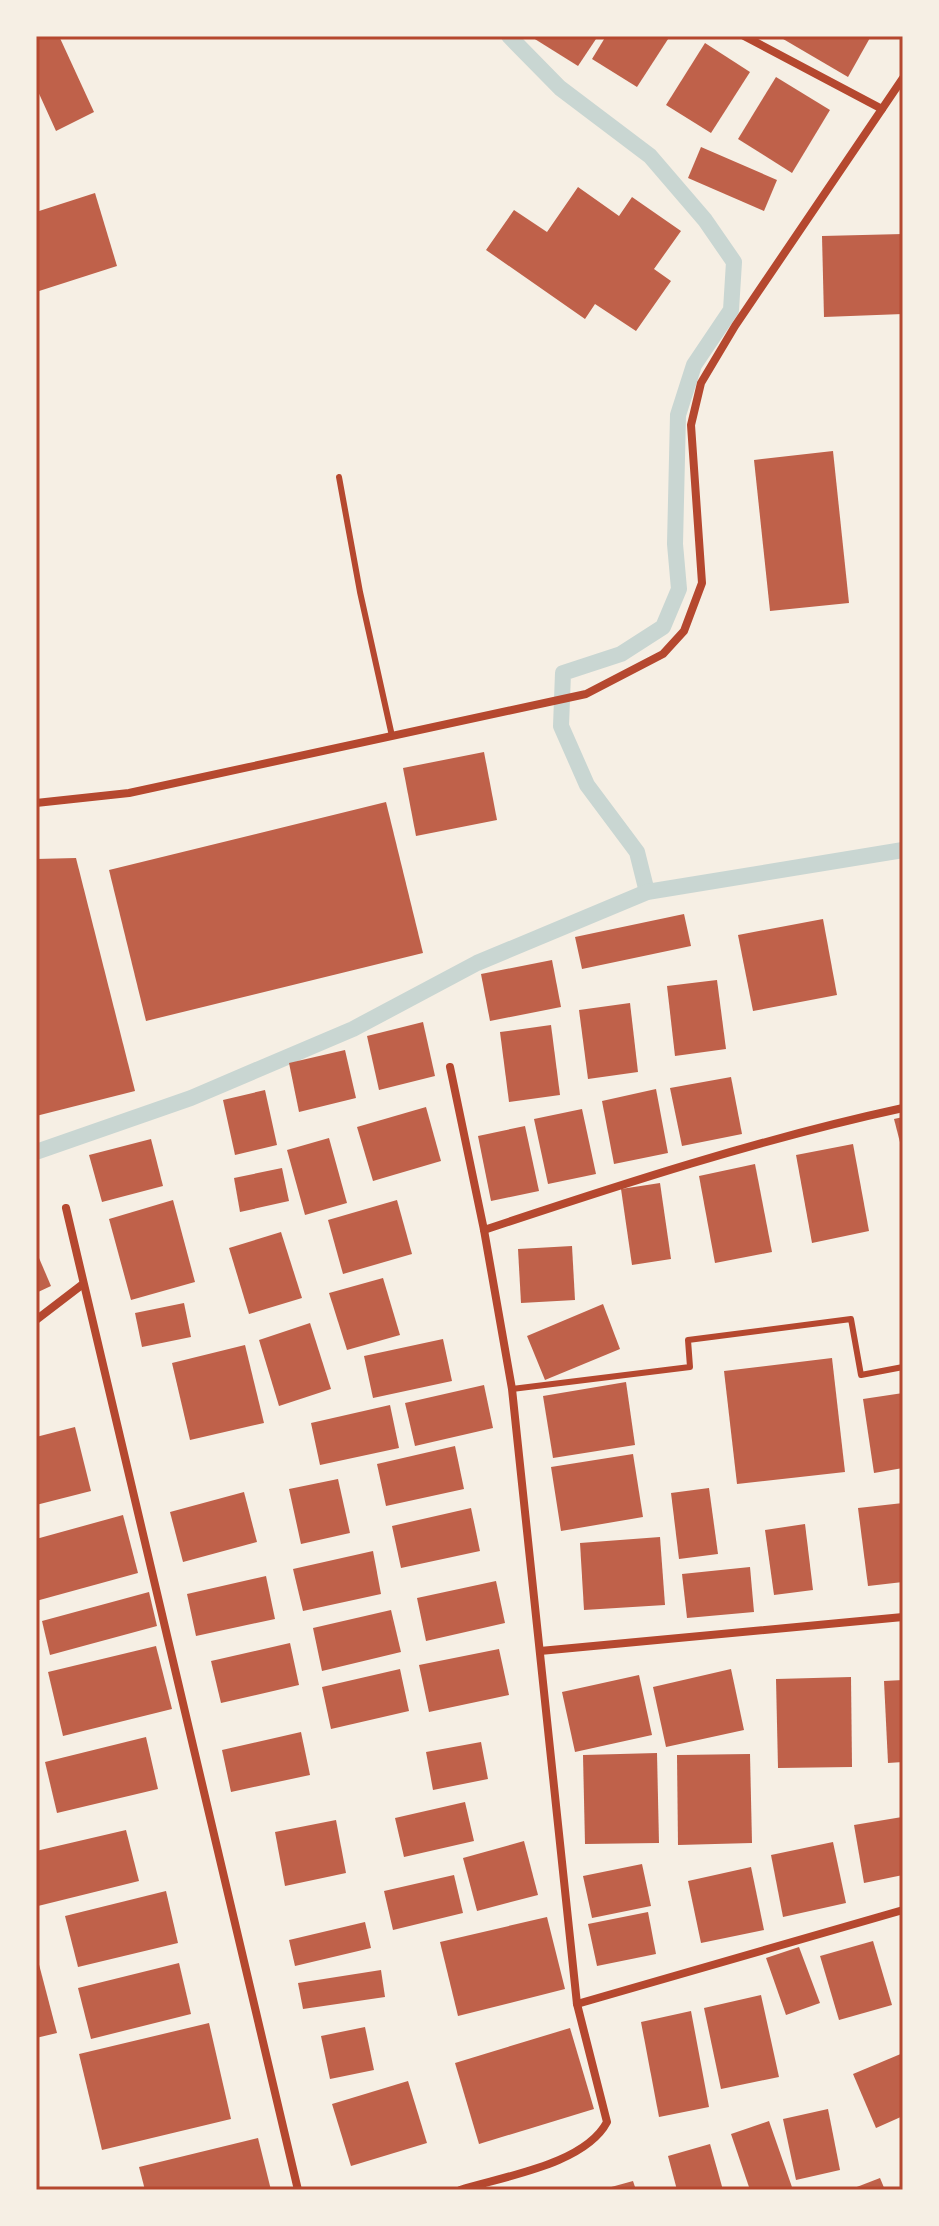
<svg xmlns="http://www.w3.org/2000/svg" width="939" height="2226" font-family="'Asap Condensed',sans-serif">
<rect width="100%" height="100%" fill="#f6efe4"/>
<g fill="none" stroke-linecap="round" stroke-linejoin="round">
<!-- stream -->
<g stroke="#c9d6d2" stroke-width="16">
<polyline points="509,36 560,88 650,156 705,220 734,262 731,310 694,365 678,415 675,544 679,589 663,627 621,654 563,673 561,726 587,785 637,852 647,892"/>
<polyline points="36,1152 191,1098 353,1029 477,963 647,892 903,850"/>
</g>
</g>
<!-- building -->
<g fill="#bf614a">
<polygon points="36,36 59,36 94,112 56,131 36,87"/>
<polygon points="530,36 598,36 578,66"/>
<polygon points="606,36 670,36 637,87 592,59"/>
<polygon points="778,36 871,36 848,77"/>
<polygon points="705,43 750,72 711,133 666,105"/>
<polygon points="776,77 830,110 792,173 738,139"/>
<polygon points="701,147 777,180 764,211 688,178"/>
<polygon points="578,187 619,216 632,197 681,231 654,269 671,281 636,331 595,304 585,319 486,250 514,210 547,232"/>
<polygon points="95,193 117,266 36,292 36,212"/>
<polygon points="903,234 903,314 824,317 822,236"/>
<polygon points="833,451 849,603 770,611 754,460"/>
<polygon points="484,752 497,820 416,836 403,768"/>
<polygon points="386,802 423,953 146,1021 109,870"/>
<polygon points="76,858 135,1091 36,1116 36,859"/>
<polygon points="684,914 691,946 582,969 575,937"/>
<polygon points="823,919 837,995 753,1011 738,935"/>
<polygon points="552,960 561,1007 490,1021 481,974"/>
<polygon points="717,980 726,1049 675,1056 667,986"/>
<polygon points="630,1003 638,1072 588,1079 579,1010"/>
<polygon points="423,1022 435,1076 379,1090 367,1036"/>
<polygon points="551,1025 560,1095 509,1102 500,1032"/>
<polygon points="345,1050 356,1098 299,1112 289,1063"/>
<polygon points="731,1077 742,1134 682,1146 670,1088"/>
<polygon points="656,1089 668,1153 614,1164 602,1101"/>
<polygon points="265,1090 277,1145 235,1155 223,1100"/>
<polygon points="426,1107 441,1161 373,1181 357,1127"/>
<polygon points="582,1109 596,1174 548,1184 534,1119"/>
<polygon points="903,1117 903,1150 902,1150 894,1119"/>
<polygon points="525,1126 539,1191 491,1201 478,1136"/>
<polygon points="329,1138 347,1203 305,1215 287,1150"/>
<polygon points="151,1139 163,1186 102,1202 89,1155"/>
<polygon points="853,1144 869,1231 812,1243 796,1155"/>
<polygon points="755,1164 772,1252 715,1263 699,1176"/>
<polygon points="282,1168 289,1201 240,1212 234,1178"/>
<polygon points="660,1183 671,1259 632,1265 621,1189"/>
<polygon points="173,1200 195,1282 131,1300 109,1219"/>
<polygon points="397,1200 412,1254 343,1274 328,1220"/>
<polygon points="281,1232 302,1298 249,1314 229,1248"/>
<polygon points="572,1246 575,1300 521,1303 518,1249"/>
<polygon points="36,1251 51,1286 36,1293"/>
<polygon points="383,1278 400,1335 347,1350 329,1293"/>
<polygon points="184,1303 191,1337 142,1347 135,1313"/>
<polygon points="603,1304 620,1349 545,1380 527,1336"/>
<polygon points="310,1323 331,1389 279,1406 259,1340"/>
<polygon points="443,1339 452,1381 373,1398 364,1356"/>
<polygon points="245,1345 264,1423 190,1440 172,1363"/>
<polygon points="832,1358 845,1472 737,1484 724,1371"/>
<polygon points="626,1382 635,1445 553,1458 543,1396"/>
<polygon points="484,1385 493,1428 415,1446 405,1403"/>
<polygon points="903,1393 903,1468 874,1473 863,1399"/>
<polygon points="390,1405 399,1448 320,1465 311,1423"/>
<polygon points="75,1427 91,1491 36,1505 36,1437"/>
<polygon points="455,1446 464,1489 386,1506 377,1464"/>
<polygon points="633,1454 643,1517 561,1531 551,1467"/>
<polygon points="338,1479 350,1533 301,1544 289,1489"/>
<polygon points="709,1488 718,1554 679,1559 671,1493"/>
<polygon points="244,1492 257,1542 183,1562 170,1512"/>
<polygon points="903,1503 903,1582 868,1586 858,1508"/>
<polygon points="471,1508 480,1551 401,1568 392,1526"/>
<polygon points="123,1515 138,1573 36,1601 36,1539"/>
<polygon points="805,1524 813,1590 774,1595 765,1530"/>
<polygon points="660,1537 665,1605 584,1610 580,1543"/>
<polygon points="373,1551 381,1594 303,1611 293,1569"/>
<polygon points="750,1567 754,1612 687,1618 682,1574"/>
<polygon points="266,1576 275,1619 196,1636 187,1594"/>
<polygon points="496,1581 505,1623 426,1641 417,1598"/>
<polygon points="149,1592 157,1626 50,1655 42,1621"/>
<polygon points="391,1610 401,1652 322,1671 313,1628"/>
<polygon points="290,1643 299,1685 221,1703 211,1661"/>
<polygon points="156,1646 172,1709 63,1736 48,1672"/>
<polygon points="499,1649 509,1695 429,1712 419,1665"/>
<polygon points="400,1669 409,1711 331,1729 322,1687"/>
<polygon points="731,1669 744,1730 666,1747 653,1687"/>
<polygon points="639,1675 652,1735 575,1752 562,1692"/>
<polygon points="851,1677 852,1767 778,1768 776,1679"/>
<polygon points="903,1680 903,1762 888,1763 884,1681"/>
<polygon points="301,1732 310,1775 231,1792 222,1750"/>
<polygon points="146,1737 158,1789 57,1813 45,1762"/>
<polygon points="481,1742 488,1779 433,1790 426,1752"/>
<polygon points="657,1753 659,1843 585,1844 583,1755"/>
<polygon points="750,1754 752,1843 678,1845 677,1755"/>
<polygon points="465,1802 474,1841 404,1857 395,1818"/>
<polygon points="902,1817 903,1875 864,1883 854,1825"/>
<polygon points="336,1820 346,1873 285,1886 275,1832"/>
<polygon points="126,1830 139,1881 38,1906 36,1851"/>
<polygon points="524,1841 538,1895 477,1911 463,1858"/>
<polygon points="833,1842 846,1903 783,1917 771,1855"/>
<polygon points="642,1864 651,1906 592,1918 583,1876"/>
<polygon points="751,1867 764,1930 701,1943 688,1881"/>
<polygon points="454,1875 463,1913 393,1930 384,1891"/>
<polygon points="166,1891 178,1943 78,1967 65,1916"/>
<polygon points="648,1912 656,1954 597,1966 588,1924"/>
<polygon points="547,1917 565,1989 458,2016 440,1942"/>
<polygon points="365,1922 371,1948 295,1966 289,1940"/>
<polygon points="873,1941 892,2005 839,2020 820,1956"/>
<polygon points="799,1947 820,2003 786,2015 766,1958"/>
<polygon points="36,1953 57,2033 36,2038"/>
<polygon points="179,1963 191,2014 91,2039 78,1988"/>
<polygon points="381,1970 385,1997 303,2009 298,1983"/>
<polygon points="761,1995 779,2077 721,2089 704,2008"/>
<polygon points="691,2011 709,2107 659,2117 641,2022"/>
<polygon points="209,2023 231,2119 102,2150 79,2054"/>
<polygon points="365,2027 374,2070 330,2079 321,2036"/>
<polygon points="570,2028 594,2109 479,2144 455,2063"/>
<polygon points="903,2053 903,2116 876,2128 853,2074"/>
<polygon points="408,2081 427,2143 351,2166 332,2104"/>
<polygon points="828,2109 840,2170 796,2180 783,2119"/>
<polygon points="769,2121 793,2190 750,2190 731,2134"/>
<polygon points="258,2138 271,2190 145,2190 139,2167"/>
<polygon points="710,2144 723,2190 677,2190 668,2156"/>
<polygon points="880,2178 885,2190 849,2190"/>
<polygon points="633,2181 636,2190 604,2190 604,2189"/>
</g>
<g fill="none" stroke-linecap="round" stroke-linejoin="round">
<!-- service -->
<g stroke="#b5482f" stroke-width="6">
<polyline points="339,477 360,592 392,736"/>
<polyline points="512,1389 690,1367 688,1340 851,1319 861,1375 903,1367"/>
</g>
<!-- minor -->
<g stroke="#b5482f" stroke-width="8">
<polyline points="744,36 882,109"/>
<polyline points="36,803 129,793 586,694 663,654 684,631 702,583 691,425 701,383 735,326 903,78"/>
<path d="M450,1067L484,1230L512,1389L577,2004L607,2122C585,2164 505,2176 460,2190"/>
<polyline points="66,1208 298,2190"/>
<path d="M484,1230C622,1184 760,1139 903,1108"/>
<polyline points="36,1320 83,1284"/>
<polyline points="540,1651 903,1617"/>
<polyline points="577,2004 903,1910"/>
</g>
</g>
<!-- border -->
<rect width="939" height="2226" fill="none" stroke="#f6efe4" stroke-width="76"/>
<rect x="38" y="38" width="863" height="2150" fill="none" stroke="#b5482f" stroke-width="3"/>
</svg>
